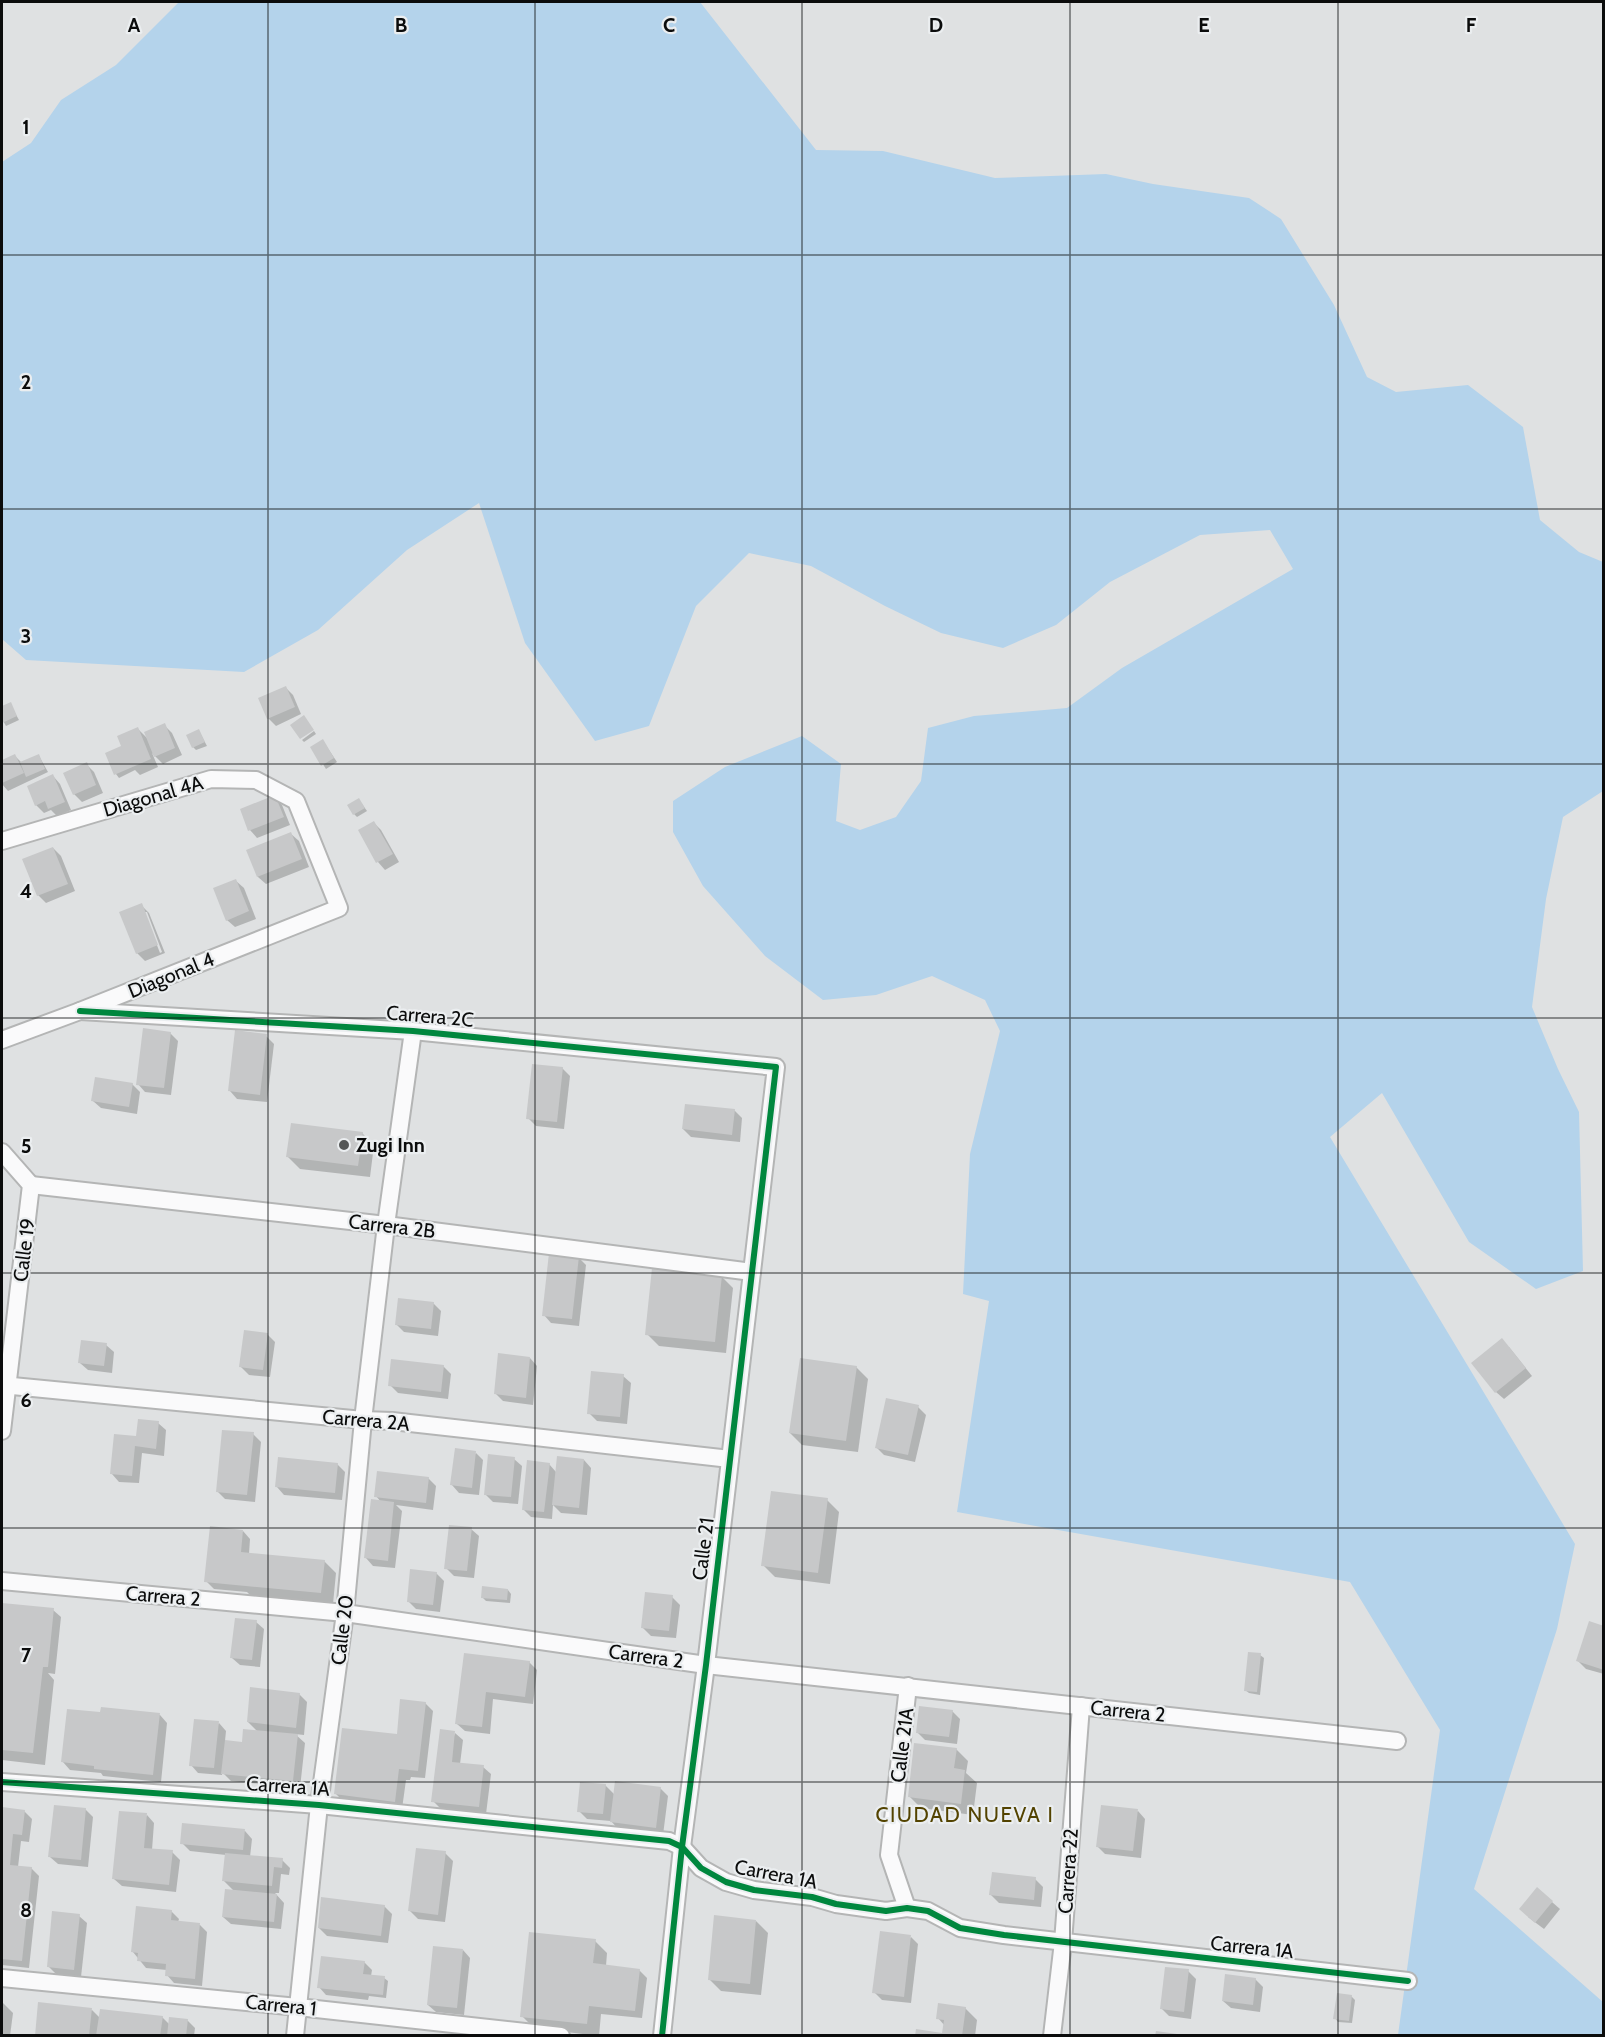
<svg xmlns="http://www.w3.org/2000/svg" width="1605" height="2037" font-family="Cabin,sans-serif">
<rect width="100%" height="100%" fill="#dfe1e2"/>
<!-- green -->
<polygon fill="#b4d3eb" points="179,2 700,2 816,150 883,151 995,178 1106,174 1153,184 1249,198 1281,219 1334,305 1367,377 1396,392 1468,385 1523,427 1540,520 1579,552 1603,562 1603,791 1563,817 1546,899 1532,1007 1558,1069 1579,1112 1583,1271 1536,1289 1469,1242 1382,1093 1330,1137 1575,1544 1557,1629 1474,1889 1603,2002 1603,2035 1398,2035 1440,1730 1350,1582 957,1512 989,1301 963,1294 970,1154 1000,1031 985,1000 932,976 876,995 823,1000 765,956 703,886 673,832 673,801 725,767 802,736 841,764 836,821 860,830 896,817 921,781 928,728 974,716 1067,708 1122,668 1293,569 1270,530 1200,535 1110,582 1056,625 1003,648 941,633 885,606 811,566 749,553 696,606 649,726 595,741 525,643 479,503 407,550 318,630 244,672 26,660 2,639 2,162 31,143 61,100 116,65"/>
<!-- shadow -->
<g fill="#0003" fill-rule="evenodd">
<polygon points="285,687 293,695 301,714 276,726 268,718"/>
<polygon points="10,704 19,720 6,726 2,719 2,708"/>
<polygon points="164,725 172,733 182,755 163,764 152,753 158,767 140,775 135,770 119,778 116,774 123,747 138,729 148,739"/>
<polygon points="199,731 207,746 196,750 193,747"/>
<polygon points="314,731 316,734 304,742 302,740"/>
<polygon points="323,741 337,762 326,769 312,747"/>
<polygon points="15,756 22,763 39,756 48,772 8,791 2,784 2,762"/>
<polygon points="86,764 94,772 103,793 82,802 74,794"/>
<polygon points="53,776 60,784 71,810 57,816 51,810 44,813 36,805"/>
<polygon points="275,797 282,805 290,825 257,838 250,830 242,810"/>
<polygon points="362,804 367,811 357,817 354,814"/>
<polygon points="374,823 381,830 399,862 385,870 378,862 360,831"/>
<polygon points="291,834 299,841 309,867 266,884 258,877 248,851"/>
<polygon points="53,848 61,856 75,891 46,903 38,895"/>
<polygon points="236,881 244,888 256,919 235,927 227,920"/>
<path d="M141,905L149,913L165,953L145,961L137,953ZM144,912H147L162,952L160,953Z"/>
<polygon points="170,1033 178,1041 171,1095 145,1092 138,1084"/>
<polygon points="266,1036 274,1044 267,1102 237,1099 230,1091"/>
<polygon points="562,1068 570,1076 564,1129 536,1126 528,1118"/>
<polygon points="132,1084 140,1092 137,1114 101,1108 93,1101"/>
<polygon points="734,1110 742,1118 740,1142 691,1137 683,1129"/>
<polygon points="362,1133 374,1145 370,1177 300,1169 288,1157"/>
<polygon points="578,1257 586,1265 579,1326 551,1323 544,1315"/>
<polygon points="721,1276 733,1288 726,1353 659,1346 647,1334"/>
<polygon points="433,1303 441,1311 438,1336 404,1332 396,1324"/>
<polygon points="267,1334 275,1342 270,1377 249,1375 241,1367"/>
<polygon points="106,1345 114,1352 112,1373 88,1370 80,1363"/>
<polygon points="1509,1347 1532,1376 1504,1399 1496,1392"/>
<polygon points="530,1358 537,1366 533,1405 503,1401 496,1394"/>
<polygon points="443,1366 451,1374 448,1399 398,1393 390,1385"/>
<polygon points="856,1367 868,1379 858,1452 802,1445 790,1433"/>
<polygon points="623,1376 631,1383 627,1424 597,1421 589,1413"/>
<polygon points="918,1407 926,1415 915,1462 884,1455 877,1448"/>
<polygon points="158,1423 166,1430 164,1456 142,1453 139,1483 119,1482 112,1474 138,1437"/>
<polygon points="253,1434 261,1442 255,1502 225,1499 217,1491"/>
<polygon points="476,1453 483,1460 479,1495 459,1493 452,1485"/>
<polygon points="514,1459 522,1466 518,1504 493,1502 485,1494"/>
<polygon points="584,1460 591,1468 587,1515 561,1513 553,1505 552,1519 531,1517 523,1509 549,1464 556,1472"/>
<polygon points="337,1464 345,1472 342,1500 284,1495 277,1487"/>
<polygon points="428,1478 436,1486 433,1510 396,1505 402,1511 395,1568 373,1566 366,1558 381,1502 376,1496"/>
<polygon points="827,1500 839,1512 830,1584 775,1577 763,1565"/>
<polygon points="471,1529 479,1536 474,1578 454,1576 446,1568"/>
<polygon points="243,1531 250,1539 249,1554 324,1561 336,1573 333,1604 251,1596 247,1592 214,1589 206,1581"/>
<polygon points="436,1573 444,1581 440,1612 416,1609 409,1602"/>
<polygon points="508,1590 511,1594 510,1603 486,1601 482,1597"/>
<polygon points="672,1597 680,1605 676,1638 651,1636 643,1628"/>
<polygon points="2,1604 53,1610 61,1617 55,1674 48,1673 54,1680 45,1765 2,1760"/>
<polygon points="256,1622 264,1629 260,1667 240,1665 232,1658"/>
<polygon points="1604,1627 1604,1674 1586,1669 1578,1661"/>
<polygon points="465,1655 529,1662 537,1670 533,1704 493,1699 490,1734 465,1731 457,1724"/>
<polygon points="1260,1655 1264,1658 1260,1695 1249,1693 1245,1690"/>
<polygon points="299,1694 307,1702 304,1735 295,1734 305,1743 300,1788 231,1781 222,1772 222,1775 198,1773 191,1765 219,1723 226,1731 225,1741 243,1743 258,1732 248,1722"/>
<polygon points="425,1703 433,1711 425,1778 411,1777 410,1780 406,1780 402,1809 344,1802 336,1794 401,1736"/>
<polygon points="952,1711 960,1719 957,1744 925,1740 917,1732"/>
<polygon points="102,1714 160,1715 167,1723 161,1782 103,1776 101,1773 70,1770 63,1762"/>
<polygon points="455,1733 463,1740 460,1764 483,1767 491,1774 486,1814 441,1809 433,1801"/>
<polygon points="956,1749 968,1761 966,1773 977,1783 973,1815 921,1808 909,1796"/>
<polygon points="605,1785 615,1795 660,1788 668,1796 663,1835 619,1830 611,1821 587,1819 579,1811"/>
<polygon points="2,1809 24,1811 32,1819 29,1842 21,1841 18,1867 31,1868 39,1876 29,1968 2,1965"/>
<polygon points="85,1809 93,1817 88,1867 58,1864 50,1857"/>
<polygon points="1138,1811 1145,1819 1141,1858 1105,1854 1097,1846"/>
<polygon points="147,1815 154,1823 152,1850 172,1852 180,1860 176,1892 122,1886 114,1879"/>
<polygon points="245,1831 252,1839 250,1857 282,1860 290,1868 289,1875 281,1874 279,1893 275,1893 284,1903 281,1929 231,1924 223,1917 234,1891 224,1881 226,1855 190,1851 182,1843"/>
<polygon points="445,1853 453,1861 445,1922 418,1919 410,1911"/>
<polygon points="1035,1879 1043,1887 1041,1907 999,1903 991,1895"/>
<polygon points="1552,1902 1560,1909 1544,1929 1528,1917"/>
<polygon points="384,1906 392,1914 388,1943 327,1936 319,1928"/>
<polygon points="171,1911 179,1919 178,1922 200,1925 207,1932 202,1986 174,1983 167,1975 167,1970 146,1968 133,1952"/>
<polygon points="79,1916 87,1923 81,1977 56,1974 48,1966"/>
<polygon points="756,1921 768,1933 761,1995 721,1991 709,1979"/>
<polygon points="911,1937 918,1944 911,2003 882,2000 874,1992"/>
<polygon points="595,1941 607,1953 606,1966 639,1970 647,1978 642,2018 601,2014 599,2036 534,2028 522,2016"/>
<polygon points="463,1950 470,1958 464,2015 436,2012 428,2005"/>
<polygon points="364,1962 372,1970 371,1976 384,1978 388,1981 386,1998 369,1996 368,2000 326,1995 319,1987"/>
<polygon points="1188,1971 1196,1979 1191,2019 1169,2016 1162,2009"/>
<polygon points="1255,1979 1263,1987 1260,2012 1231,2008 1223,2001"/>
<polygon points="1351,1996 1355,2000 1352,2023 1338,2022 1335,2018"/>
<polygon points="2,2002 13,2013 10,2036 2,2036"/>
<polygon points="965,2008 977,2020 975,2036 917,2036 943,2035 945,2026 938,2018"/>
<polygon points="92,2010 100,2018 162,2017 170,2025 187,2020 195,2028 194,2036 36,2036"/>
</g>
<!-- building -->
<g fill="#c7c8c9">
<polygon points="286,686 295,707 267,719 258,698"/>
<polygon points="11,702 17,716 2,723 2,706"/>
<polygon points="304,715 314,730 300,739 290,725"/>
<polygon points="165,723 175,748 154,757 144,732"/>
<polygon points="138,727 151,759 114,775 105,753 121,746 117,736"/>
<polygon points="199,729 205,742 192,748 186,735"/>
<polygon points="323,739 334,758 321,766 310,747"/>
<polygon points="15,754 24,773 2,783 2,760"/>
<polygon points="39,754 45,769 26,777 20,762"/>
<polygon points="87,762 96,785 73,795 63,773"/>
<polygon points="53,774 65,802 48,809 45,801 35,806 27,786"/>
<polygon points="275,795 284,817 248,831 240,809"/>
<polygon points="359,798 365,808 353,815 347,805"/>
<polygon points="374,821 393,854 376,863 358,830"/>
<polygon points="291,832 302,859 257,877 246,850"/>
<polygon points="53,847 68,884 37,896 22,859"/>
<polygon points="236,879 249,911 226,921 213,888"/>
<polygon points="142,903 158,945 136,954 119,912"/>
<polygon points="143,1028 171,1032 164,1088 136,1085"/>
<polygon points="235,1030 267,1034 260,1095 228,1091"/>
<polygon points="532,1064 563,1067 557,1122 526,1119"/>
<polygon points="95,1077 133,1083 129,1107 91,1101"/>
<polygon points="685,1104 735,1109 732,1135 682,1129"/>
<polygon points="291,1123 363,1132 358,1166 286,1157"/>
<polygon points="549,1253 579,1256 572,1319 542,1316"/>
<polygon points="652,1268 722,1275 715,1342 645,1335"/>
<polygon points="398,1298 434,1302 431,1329 395,1325"/>
<polygon points="244,1330 268,1333 263,1370 239,1367"/>
<polygon points="1502,1338 1526,1368 1495,1393 1471,1363"/>
<polygon points="81,1340 107,1343 104,1366 78,1363"/>
<polygon points="498,1353 530,1357 526,1398 494,1394"/>
<polygon points="800,1358 857,1366 846,1441 789,1433"/>
<polygon points="391,1359 444,1365 441,1392 388,1386"/>
<polygon points="591,1371 624,1374 620,1417 587,1414"/>
<polygon points="886,1398 919,1405 908,1455 875,1448"/>
<polygon points="138,1419 159,1421 156,1449 135,1446 132,1476 110,1474 114,1434 136,1436"/>
<polygon points="222,1430 254,1432 247,1495 216,1492"/>
<polygon points="455,1448 476,1451 472,1488 450,1485"/>
<polygon points="488,1454 515,1457 511,1497 484,1495"/>
<polygon points="557,1456 584,1459 579,1508 552,1505"/>
<polygon points="278,1457 338,1463 335,1493 275,1487"/>
<polygon points="527,1460 550,1463 544,1512 522,1510"/>
<polygon points="377,1471 429,1477 426,1503 374,1497"/>
<polygon points="771,1491 828,1498 818,1573 761,1566"/>
<polygon points="371,1499 394,1502 388,1561 364,1558"/>
<polygon points="449,1525 472,1527 467,1571 444,1569"/>
<polygon points="210,1526 243,1530 241,1552 325,1560 321,1593 204,1582"/>
<polygon points="410,1569 437,1572 433,1605 407,1602"/>
<polygon points="482,1586 508,1589 507,1600 481,1598"/>
<polygon points="645,1592 673,1595 669,1631 641,1628"/>
<polygon points="2,1603 54,1608 48,1667 43,1667 33,1753 2,1750"/>
<polygon points="235,1618 257,1620 252,1660 230,1658"/>
<polygon points="1589,1621 1604,1626 1604,1670 1576,1661"/>
<polygon points="1248,1652 1261,1653 1257,1692 1244,1691"/>
<polygon points="464,1653 530,1661 525,1697 486,1692 482,1727 455,1724"/>
<polygon points="250,1687 300,1693 296,1728 247,1722"/>
<polygon points="400,1699 426,1702 418,1771 399,1769 395,1802 334,1794 342,1728 397,1734"/>
<polygon points="919,1706 953,1710 949,1737 916,1733"/>
<polygon points="101,1707 160,1713 153,1775 94,1769 94,1766 61,1762 67,1709 100,1712"/>
<polygon points="194,1719 219,1721 214,1768 189,1766"/>
<polygon points="243,1729 298,1734 293,1781 221,1774 225,1740 242,1742"/>
<polygon points="440,1729 455,1731 452,1762 484,1765 479,1807 431,1802"/>
<polygon points="914,1743 957,1748 954,1768 965,1770 961,1804 908,1797"/>
<polygon points="615,1781 661,1787 656,1828 610,1822"/>
<polygon points="580,1782 606,1784 603,1814 577,1812"/>
<polygon points="54,1805 86,1808 81,1860 48,1857"/>
<polygon points="1101,1805 1138,1809 1133,1851 1096,1847"/>
<polygon points="2,1807 25,1810 22,1835 13,1834 10,1865 32,1867 22,1961 2,1959"/>
<polygon points="119,1811 147,1813 144,1848 173,1850 169,1885 112,1879"/>
<polygon points="182,1823 245,1829 243,1850 180,1844"/>
<polygon points="416,1848 446,1851 438,1915 408,1911"/>
<polygon points="225,1853 283,1858 282,1868 274,1867 272,1886 222,1881"/>
<polygon points="992,1872 1036,1877 1034,1900 989,1895"/>
<polygon points="1537,1887 1553,1901 1535,1923 1519,1909"/>
<polygon points="225,1889 277,1894 274,1922 222,1917"/>
<polygon points="321,1897 385,1905 381,1936 318,1928"/>
<polygon points="136,1906 172,1910 171,1920 200,1923 195,1979 165,1976 166,1964 137,1961 138,1953 131,1952"/>
<polygon points="52,1911 80,1914 74,1970 47,1967"/>
<polygon points="714,1915 756,1920 750,1984 708,1980"/>
<polygon points="880,1931 911,1935 904,1997 872,1993"/>
<polygon points="529,1932 596,1939 593,1963 640,1969 635,2011 589,2006 587,2024 520,2017"/>
<polygon points="433,1946 463,1949 457,2008 427,2005"/>
<polygon points="321,1956 365,1961 363,1974 385,1976 383,1995 317,1988"/>
<polygon points="1165,1967 1189,1969 1184,2012 1160,2009"/>
<polygon points="1225,1974 1256,1978 1253,2005 1222,2001"/>
<polygon points="1337,1993 1352,1995 1349,2021 1333,2019"/>
<polygon points="38,2002 92,2008 89,2036 35,2036"/>
<polygon points="938,2003 966,2007 962,2036 915,2036 916,2029 942,2033 944,2020 936,2019"/>
<polygon points="100,2009 163,2016 160,2036 96,2036"/>
<polygon points="169,2017 188,2019 186,2036 167,2036"/>
<polygon points="1156,2031 1177,2034 1177,2036 1155,2036"/>
</g>
<g fill="none" stroke-linecap="round" stroke-linejoin="round">
<!-- minor casing -->
<g stroke="#b4b5b5" stroke-width="20">
<g id="minor">
<polyline points="2,841 211,779 256,780 296,801 339,908 80,1011 2,1040"/>
<polyline points="80,1011 413,1031 776,1067 706,1665 682,1847 662,2036"/>
<polyline points="2,1152 31,1185 2,1431"/>
<polyline points="31,1185 386,1225 752,1272"/>
<polyline points="2,1385 363,1420 392,1421 730,1459"/>
<polyline points="2,1581 345,1613 706,1665 1397,1741"/>
<polyline points="2,1782 319,1805 669,1841 682,1847 701,1868 726,1882 754,1890 812,1897 836,1904 886,1911 907,1908 928,1911 960,1928 1004,1935 1408,1981"/>
<polyline points="907,1908 889,1855 908,1686"/>
<polyline points="2,1978 298,2007 561,2036"/>
<polyline points="295,2036 319,1805 345,1613 363,1420 386,1225 413,1031"/>
<polyline points="1052,2036 1063,1942 1081,1706"/>
</g>
</g>
<!-- minor -->
<use href="#minor" stroke="#fafafb" stroke-width="16"/>
<!-- cycleway casing -->
<g stroke="#ebeef0" stroke-width="10">
<g id="cycleway">
<polyline points="80,1011 413,1031 776,1067 706,1665 682,1847 662,2036"/>
<polyline points="2,1782 319,1805 669,1841 682,1847 701,1868 726,1882 754,1890 812,1897 836,1904 886,1911 907,1908 928,1911 960,1928 1004,1935 1408,1981"/>
</g>
</g>
<!-- cycleway -->
<use href="#cycleway" stroke="#00873e" stroke-width="6"/>
</g>
<!-- grid -->
<path fill="none" stroke="#0b0c0c" stroke-width="1.5" stroke-opacity="0.55" d="M268,2V2036M535,2V2036M802,2V2036M1070,2V2036M1338,2V2036M2,255H1604M2,509H1604M2,764H1604M2,1018H1604M2,1273H1604M2,1528H1604M2,1782H1604"/>
<!-- markers -->
<circle fill="#555757" stroke="#ebeef0" stroke-width="2" cx="344" cy="1145" r="6"/>
<g text-anchor="middle" stroke-width="4.5" stroke-linejoin="round" paint-order="stroke">
<!-- street labels -->
<g font-size="20" fill="#0b0c0c" stroke="#ebeef0">
<text transform="translate(153 796) rotate(-16)" y="7">Diagonal 4A</text>
<text transform="translate(171 975) rotate(-22)" y="7">Diagonal 4</text>
<text transform="translate(430 1016) rotate(5)" y="7">Carrera 2C</text>
<text transform="translate(392 1226) rotate(7)" y="7">Carrera 2B</text>
<text transform="translate(24 1250) rotate(-83)" y="7">Calle 19</text>
<text transform="translate(366 1420) rotate(5)" y="7">Carrera 2A</text>
<text transform="translate(703 1549) rotate(-83)" y="7">Calle 21</text>
<text transform="translate(163 1596) rotate(5)" y="7">Carrera 2</text>
<text transform="translate(342 1630) rotate(-83)" y="7">Calle 20</text>
<text transform="translate(646 1656) rotate(8)" y="7">Carrera 2</text>
<text transform="translate(1128 1711) rotate(6)" y="7">Carrera 2</text>
<text transform="translate(902 1745) rotate(-83)" y="7">Calle 21A</text>
<text transform="translate(288 1786) rotate(4)" y="7">Carrera 1A</text>
<text transform="translate(1068 1871) rotate(-86)" y="7">Carrera 22</text>
<text transform="translate(776 1874) rotate(11)" y="7">Carrera 1A</text>
<text transform="translate(1252 1947) rotate(6)" y="7">Carrera 1A</text>
<text transform="translate(281 2005) rotate(6)" y="7">Carrera 1</text>
</g>
<!-- poi labels -->
<g font-size="20" font-weight="bold" fill="#0b0c0c" stroke="#ebeef0" text-anchor="start">
<text x="356" y="1152">Zugi Inn</text>
</g>
<!-- neighbourhood labels -->
<g font-size="21" letter-spacing="1.5" fill="#534300" stroke="#ebeef0">
<text x="965" y="1822">CIUDAD NUEVA I</text>
</g>
</g>
<g font-size="20" text-anchor="middle" font-weight="bold" fill="#0b0c0c" stroke="#ebeef0" stroke-width="4.5" stroke-linejoin="round" paint-order="stroke">
<text x="134" y="32">A</text>
<text x="401" y="32">B</text>
<text x="669" y="32">C</text>
<text x="936" y="32">D</text>
<text x="1204" y="32">E</text>
<text x="1471" y="32">F</text>
<text x="26" y="134">1</text>
<text x="26" y="389">2</text>
<text x="26" y="643">3</text>
<text x="26" y="898">4</text>
<text x="26" y="1153">5</text>
<text x="26" y="1407">6</text>
<text x="26" y="1662">7</text>
<text x="26" y="1917">8</text>
</g>
<!-- border -->
<rect width="1605" height="2037" fill="none" stroke="#0b0c0c" stroke-width="6"/>
</svg>
